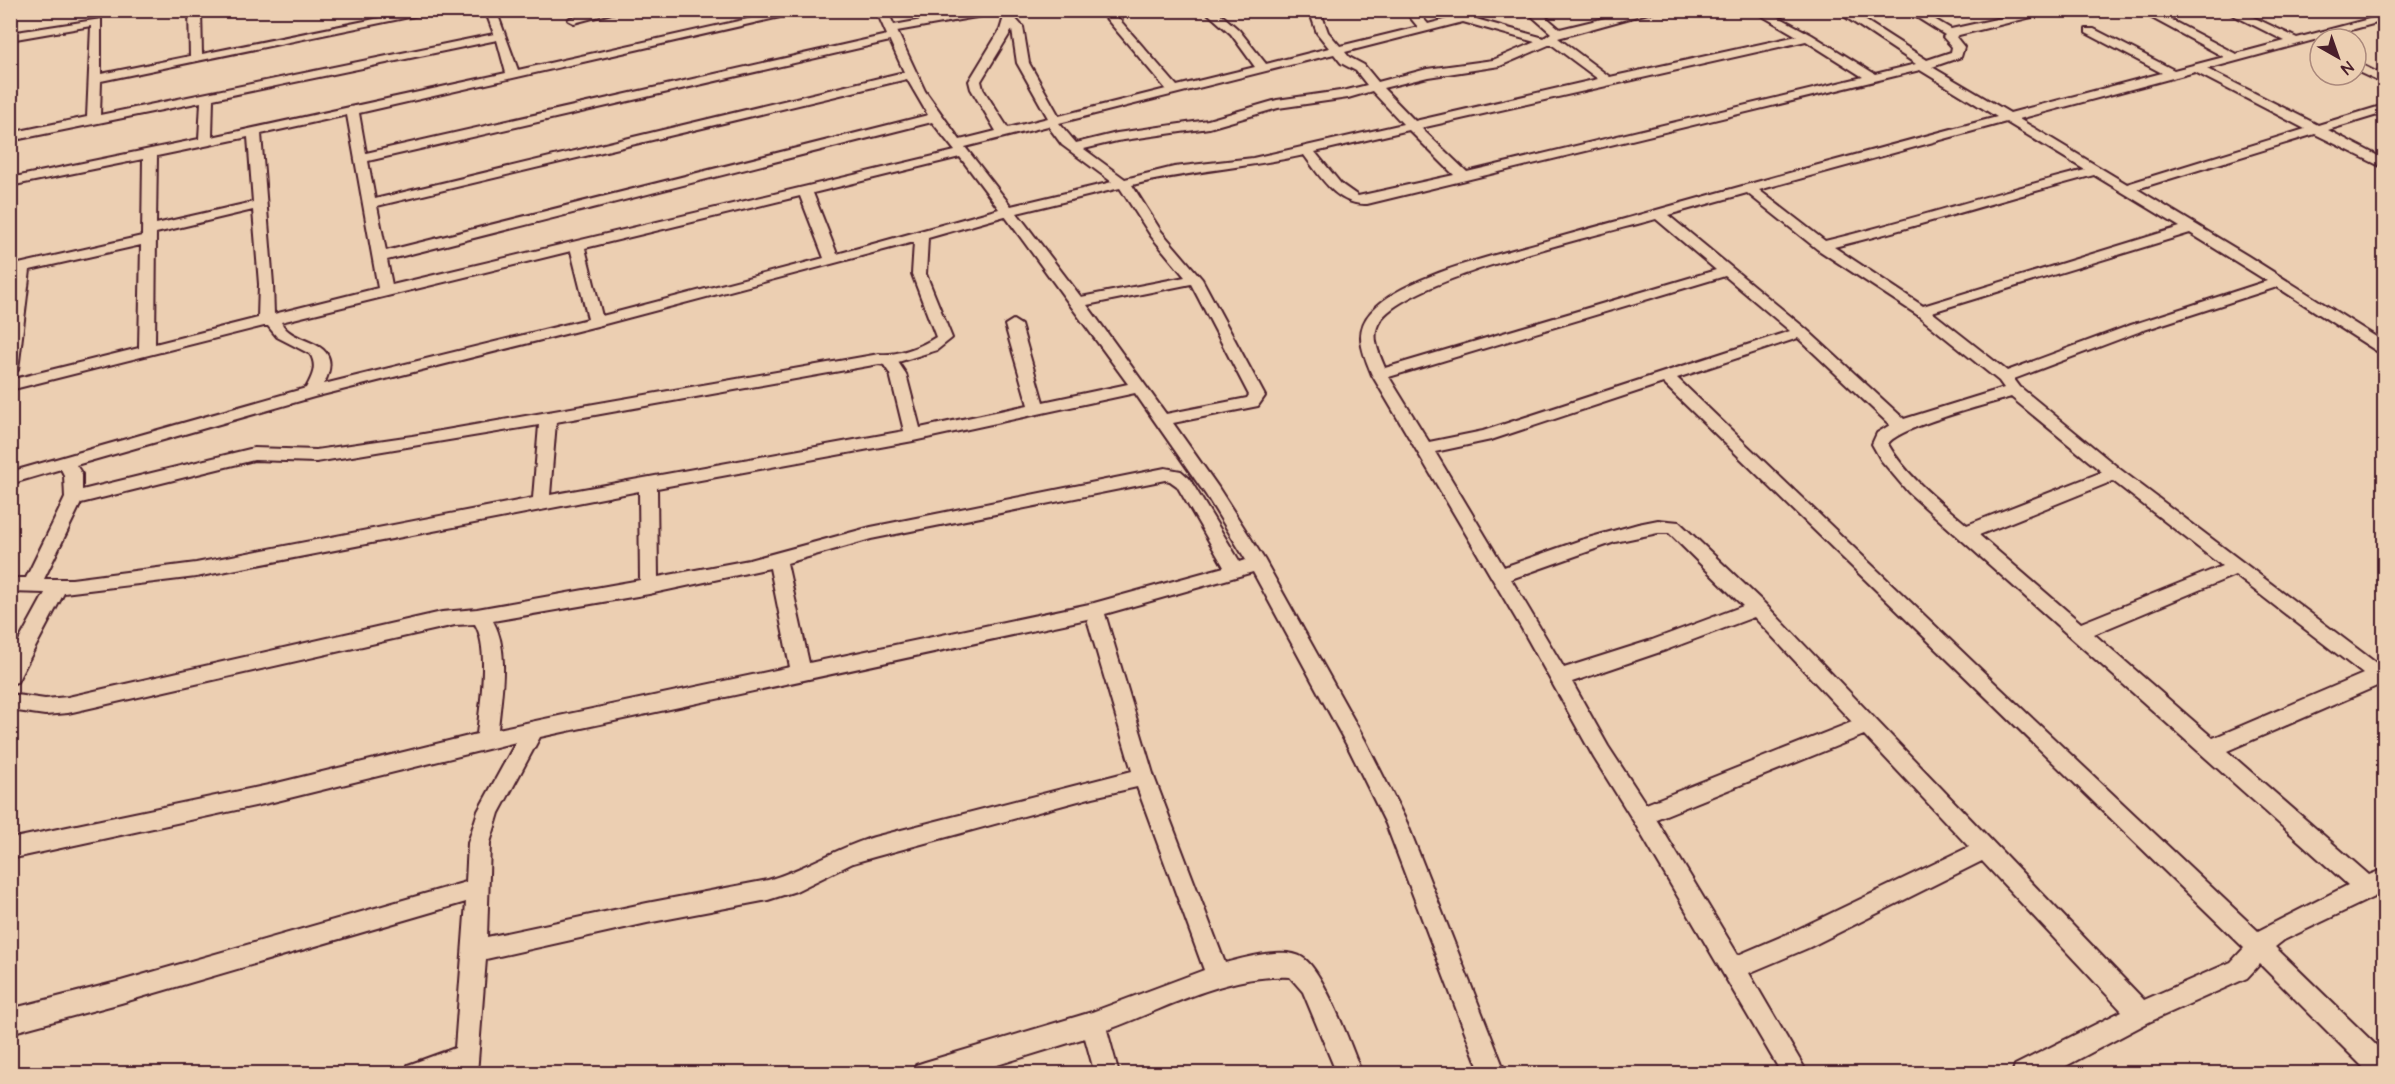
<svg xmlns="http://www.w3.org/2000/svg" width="2395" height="1084" font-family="'Architects Daughter',sans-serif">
<rect width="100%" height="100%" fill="#eccfb2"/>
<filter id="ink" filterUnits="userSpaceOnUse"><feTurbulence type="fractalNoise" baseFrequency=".0167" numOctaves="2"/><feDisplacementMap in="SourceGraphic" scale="12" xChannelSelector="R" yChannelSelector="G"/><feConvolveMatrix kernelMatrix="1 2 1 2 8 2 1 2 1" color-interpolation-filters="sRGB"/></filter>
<g filter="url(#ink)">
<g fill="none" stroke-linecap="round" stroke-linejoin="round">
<!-- minor casing -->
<g stroke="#4a1f2b" stroke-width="4">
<g id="minor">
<path d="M189,10H201L202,54L419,10H443L101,81L100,115L494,34L485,10H496L518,70L788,10H811L359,113L366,153L887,35L876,10H887L894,25L977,10H1004L999,13L897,31L925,91L960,140L996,131L971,89L969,81L1000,30L1006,10H1018L1015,18L1023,27L1029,63L1059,116L1166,89L1099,10H1111L1177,86L1255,67L1231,34L1204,10H1216L1239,30L1266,64L1329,48L1317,33L1309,10H1320L1328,32L1340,46L1418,27L1404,10H1416L1428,24L1482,10H1503L1476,19L1544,38L1551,33L1525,10H1538L1560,29L1638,10H1659L1558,38L1610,77L1797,36L1752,10H1766L1812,35L1875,74L1916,64L1835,10H1849L1927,60L1951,52L1952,47L1943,37L1945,35L1905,10H1919L1951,29L2037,10H2060L1959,35L1956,37L1964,47L1961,57L1932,67L2010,113L2162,73L2086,33V29H2094L2174,70L2224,57L2137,10H2152L2236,54L2285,41L2223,10H2238L2297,38L2384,15V21L2207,69L2318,125L2384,105V113L2328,130L2384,159V168L2315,134L2137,189L2248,256L2384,342V354L2378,352L2277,287L2141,331L2014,379L2020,387L2121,470L2384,669V688L2377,686L2227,751L2369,875L2384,869V890L2376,896L2284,940L2275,947L2384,1053V1074H2370L2260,964L2247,978L2149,1022L2051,1074H2012L2015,1065L2122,1011L1982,861L1808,948L1749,973L1808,1074H1782L1634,822L1594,758L1522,629L1372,375C1363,353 1353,332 1371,312C1400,279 1478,260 1520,248C1554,239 1587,229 1621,220C1745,185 1871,150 1997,117L1920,70L1367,204C1337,206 1320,176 1304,155C1246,168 1189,171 1132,185L1161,231L1202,279L1265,396L1258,406L1173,423L1218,487L1264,559L1365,740L1407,823L1506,1074H1481L1386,824L1350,751L1253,572L1105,614L1154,777L1225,963C1245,958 1285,946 1303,958C1324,971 1352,1049 1362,1074H1337L1303,992L1290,977C1227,973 1165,1009 1107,1030L1119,1074H1095L1085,1038L968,1074H913L916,1065L925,1062L1092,1012L1204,970L1137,787L1093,797L874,857L853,863L796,891L768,900L647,923L486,959L477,1074H405L408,1065L455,1048L466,902L121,1003L10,1033V1009L121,981L466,882L468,843L478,811L516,742L273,802L10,859V839L273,784L477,734C480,705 490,649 475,624L455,625L68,713L45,715L10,710V694L45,699L68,697L442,612L477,609L640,580L639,491L196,577L64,593L17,682L10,684V657L45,593L10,592V578H26L65,498L64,475L61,469L10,484V472L306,388C312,377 318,366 310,354L277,337L268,326H264L10,390V380L139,348L141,245L30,270L18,370L10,375V307L15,273L10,274V266L142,236L143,159L10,186V178L199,139L201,102L10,141V133L87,117L91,26L10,40V33L101,19V74L190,56ZM1463,22L1535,42L1493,60L1427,69L1378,82L1364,65L1349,57L1345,52ZM1012,30L1017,63L1048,118L1008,128L983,89L981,81ZM497,40L506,73L212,137L213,99ZM890,41L904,72L375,199L368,161ZM1806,41L1863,77L1467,172L1421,128ZM1551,44L1598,79L1415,121L1383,88L1428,77L1500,66ZM1334,54L1341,63L1356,71L1367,85L1347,90L1277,100L1208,120L1117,133L1076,143L1059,123ZM2195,72L2305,129L2127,184L2019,119ZM907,79L928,115L386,251L377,206ZM1372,91L1403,124L1253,158L1174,167L1125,179L1084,149L1117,141L1209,128L1278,108L1348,98ZM347,115L378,288L274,314L273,284L261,134ZM932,122L955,151L392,285L387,260ZM2006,122L2085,170C1998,192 1912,220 1825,241L1759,190ZM1048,126L1062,145L1112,182L1011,206L965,147ZM1409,130L1454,175L1358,196L1341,184L1315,152ZM248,137L253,202L156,224L157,156ZM960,157L999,209L837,254L813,193ZM2094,175L2180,227L1923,306L1834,247C1921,226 2007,198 2094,175ZM1120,188L1151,236L1185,277L1081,297L1017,213ZM1747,193L1817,249L1916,314L1999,381L2004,388L1904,419L1806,329L1668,215ZM800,196L824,258L602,316L585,248ZM253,210L259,284L258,318L155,344L156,233ZM1005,216L1128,384L1043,402L1021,325L1013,320L1005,325L1028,405L920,428L906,374L898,362L937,350L952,338L926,274L928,238ZM1656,219L1716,270L1385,368C1379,353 1370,336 1380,321C1406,279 1602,234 1656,219ZM2190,233L2267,281L2131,325L2007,371L1932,312ZM914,242L912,274L936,337C921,347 897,356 879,354L412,436L316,450L254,448L82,490V474L76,465L314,397L601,325ZM571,251L588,319L324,384C347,336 293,348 281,322ZM1725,276L1790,331L1483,431L1429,442L1389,377ZM1191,284L1249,395L1247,398L1166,414L1087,305ZM1798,338L1890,425L1877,433L1872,444L1881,460L1908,492L2348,885L2258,931L1997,685L1677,378ZM879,364L884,365L890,374L904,431L550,495L556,422ZM1663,383L2244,948L2231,962L2144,1000L1764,603L1679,522L1658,520L1638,524L1581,540L1504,567L1435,452L1491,440ZM1135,393L1206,495L1246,560L1240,562L1189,478L1181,471L1165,468L871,527L749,560L658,577L657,488L913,441ZM2011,397L2102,472L1967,525C1940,502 1906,476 1888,444C1898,427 1989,404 2011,397ZM539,425L533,498L196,563L72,579H44L81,503L254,460L316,462ZM1165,480L1170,481L1177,486L1224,567L1094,603L809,663L787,563L871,539ZM2113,481L2222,566L2081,623L1979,535ZM1658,533H1669L1743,606L1652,640L1564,668L1511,579L1615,542ZM770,568L790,667L498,729C501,696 510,651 493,621L649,594ZM2235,575L2363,674L2213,738L2094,634ZM1754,617L1852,722L1646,804L1608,746L1572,682L1666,650ZM1087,619L1132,771L874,837C837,848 805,869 768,880L647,903L487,937L490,843L499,813L540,737ZM1864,735L1969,847L1792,932L1738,955L1656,819Z"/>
<polygon points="601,10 623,10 574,23 568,20 570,18"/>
<polygon points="2356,62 2384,76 2384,84 2356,71"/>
</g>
</g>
<!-- minor -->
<use href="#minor" fill="#eccfb2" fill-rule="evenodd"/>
</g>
</g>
<!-- margin -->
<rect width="2395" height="1084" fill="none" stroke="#eccfb2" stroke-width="36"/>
<rect x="18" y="18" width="2359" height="1048" fill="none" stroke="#4a1f2b" stroke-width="2" filter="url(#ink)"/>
<!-- north arrow -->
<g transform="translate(2338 57) rotate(140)"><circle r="28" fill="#eccfb2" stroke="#ab897c" stroke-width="1.5"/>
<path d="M0-4.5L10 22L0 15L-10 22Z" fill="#4a1f2b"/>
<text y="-9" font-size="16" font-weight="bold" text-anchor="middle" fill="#4a1f2b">N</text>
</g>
</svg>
